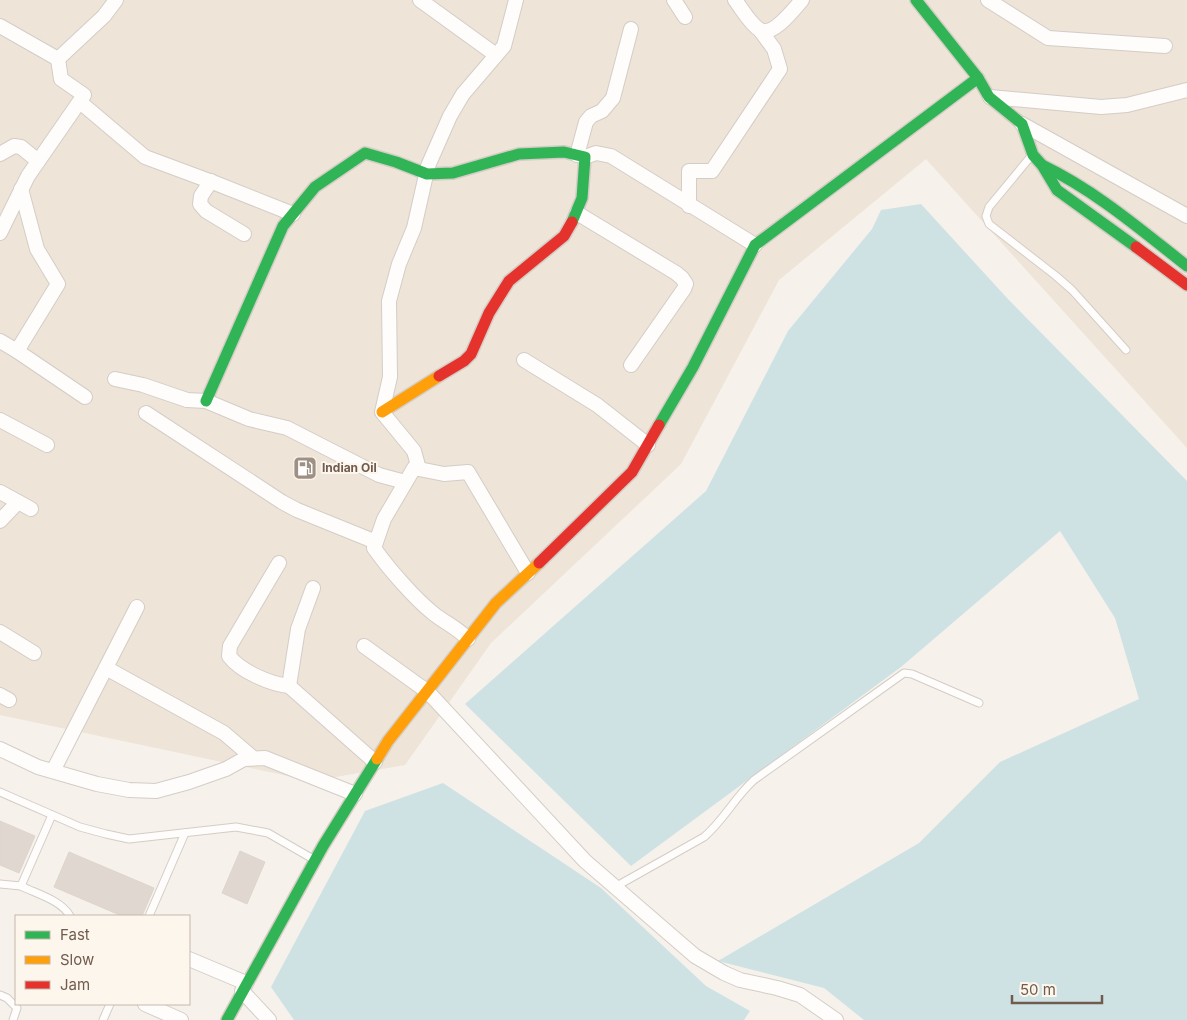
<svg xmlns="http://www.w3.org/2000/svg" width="1187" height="1020" font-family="Inter,sans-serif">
<rect width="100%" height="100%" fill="#f6f1ea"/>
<!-- residential -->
<polygon fill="#eee4d8" points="0,0 1187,0 1187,448 926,159 779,280 681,464 491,643 405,765 312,781 0,715"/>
<!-- water -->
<g fill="#cee2e4">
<polygon points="921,204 1007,298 1187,481 1187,1020 864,1020 824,988 718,961 919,843 1000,762 1139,699 1115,618 1060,531 901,667 631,866 465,704 706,491 788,331 872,229 881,210"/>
<polygon points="443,783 601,888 706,986 750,1011 744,1020 294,1020 271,987 365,811"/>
</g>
<!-- building -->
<g fill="#dfd7d0" stroke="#ded5cd">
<polygon points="0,821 35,836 19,873 0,865"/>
<polygon points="240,851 265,862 247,904 222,893"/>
<polygon points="69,852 154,888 142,916 122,916 54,887"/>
</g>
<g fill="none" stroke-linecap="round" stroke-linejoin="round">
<!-- lane casing -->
<g stroke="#d3cdc6" stroke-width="9">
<g id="lane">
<polyline points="1032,155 989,207 986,216 989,224 1056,276 1072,290 1126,350"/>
<polyline points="0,792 80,827 106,834 129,839 236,827 268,833 313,859"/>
<polyline points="0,884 21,886 52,815"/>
<path d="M21,886C37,894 61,900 70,916"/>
<path d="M615,887L704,837C724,820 735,797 754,780L904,673L912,674L979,703"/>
<polyline points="149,916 185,833"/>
<polyline points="0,995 7,998 17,1008 13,1020"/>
<polyline points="103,1020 110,1004"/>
</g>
</g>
<!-- street casing -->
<g stroke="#d3cdc6" stroke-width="16">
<g id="street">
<polyline points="420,0 496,55"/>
<polyline points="674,0 685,17"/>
<path d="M735,0C742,9 750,24 760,30C773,37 794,9 802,0"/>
<polyline points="988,0 1048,38 1165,46"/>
<polyline points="0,26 58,59 104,16 116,0"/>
<polyline points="990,97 1101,107 1127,105 1187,90"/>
<polyline points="80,102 145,157 215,183 293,214"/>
<polyline points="1022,124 1187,216"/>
<polyline points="0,154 14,146 21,147 38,161"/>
<polyline points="577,155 586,122 591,116 602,111 613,98 631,29"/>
<polyline points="585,157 596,153 611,156 755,245"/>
<polyline points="211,181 201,196 200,204 206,211 244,234"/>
<polyline points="689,206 689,171 712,171 780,69 774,49 760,30"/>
<polyline points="577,213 676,273 682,278 686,284 684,289 631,365"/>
<polyline points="0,233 28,176 84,95 61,79 58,59"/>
<polyline points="0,341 17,351 58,284 37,249 21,189"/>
<polyline points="17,351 85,397"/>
<polyline points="524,360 597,405 648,445"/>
<polyline points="115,379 143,385 187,400 206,401 249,419 287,428 379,475 405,482"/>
<polyline points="146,413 282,502 297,510 376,542"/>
<polyline points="0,420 47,445"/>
<polyline points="419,469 414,451 382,412 390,377 389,301 399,264 414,228 428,166 450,116 463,94 504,46 516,0"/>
<polyline points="0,492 31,509"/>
<polyline points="0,521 18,502"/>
<path d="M279,563L230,646L229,656C240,671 270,684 289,686"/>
<polyline points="313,588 298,629 289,686 375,762"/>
<polyline points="0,632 34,653"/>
<path d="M468,639C456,627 447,624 434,614C415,599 388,568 374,548L384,519L414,468L444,474L468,472L528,573"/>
<polyline points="364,646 428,692 585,861 695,956 724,973 740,980 777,988 800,995 836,1020"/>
<polyline points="106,668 224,733 253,758"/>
<polyline points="0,695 9,700"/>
<polyline points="0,749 38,767 97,784 129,790 156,791 189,782 226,769 244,759 265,758 355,794"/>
<polyline points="53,771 137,607"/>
<polyline points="189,959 246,983"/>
<polyline points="242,991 269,1020"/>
<polyline points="145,1004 181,1020"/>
</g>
</g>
<!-- fast casing -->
<g stroke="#d3cdc5" stroke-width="14">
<g id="fast">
<polyline points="916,0 978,78 989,97 1022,124 1033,155 1042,165 1057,190 1136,247"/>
<path d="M1042,165C1096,191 1140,229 1187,266"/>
<polyline points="206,401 283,226 315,187 365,153 396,162 427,174 453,173 519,154 564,152 585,157 582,198 572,222"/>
<polyline points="659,425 693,367 755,245 978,78"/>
<polyline points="227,1020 323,846 377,759"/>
</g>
</g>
<!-- slow casing -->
<g stroke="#d3cdc5" stroke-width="14">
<g id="slow">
<polyline points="382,412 439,376"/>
<polyline points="377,759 388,741 496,603 539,563"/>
</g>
</g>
<!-- jam casing -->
<g stroke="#d3cdc5" stroke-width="14">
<g id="jam">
<polyline points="1136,247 1187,285"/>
<polyline points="439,376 464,361 471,354 489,313 509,281 564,236 572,222"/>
<polyline points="539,563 632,472 659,425"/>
</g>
</g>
<!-- lane -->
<use href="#lane" stroke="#fefdfc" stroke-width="7"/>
<!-- street -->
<use href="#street" stroke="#fefdfc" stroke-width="14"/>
<!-- fast -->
<use href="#fast" stroke="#30b455" stroke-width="11"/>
<!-- slow -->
<use href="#slow" stroke="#ff9f0a" stroke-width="11"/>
<!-- jam -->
<use href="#jam" stroke="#e5322d" stroke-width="11"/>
</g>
<!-- icons -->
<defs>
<g id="fuel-square" transform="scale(1.25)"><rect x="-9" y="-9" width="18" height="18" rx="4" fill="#9f9085" stroke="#fdf6ec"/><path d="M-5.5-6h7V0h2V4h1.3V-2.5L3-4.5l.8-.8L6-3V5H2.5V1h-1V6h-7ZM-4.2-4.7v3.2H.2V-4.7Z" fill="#fff"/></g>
</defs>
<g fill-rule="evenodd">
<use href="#fuel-square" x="305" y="468"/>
</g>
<g text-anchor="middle" stroke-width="4" stroke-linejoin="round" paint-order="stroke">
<!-- poi labels -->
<g font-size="12" font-weight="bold" fill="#705b4e" stroke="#fdf6ec" text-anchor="start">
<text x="322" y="472">Indian Oil</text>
</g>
</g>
<!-- legend -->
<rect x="15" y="915" width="175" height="90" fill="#fdf6ec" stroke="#c5b8ad"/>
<rect x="25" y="931" width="25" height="8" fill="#30b455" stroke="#c5b8ad"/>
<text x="60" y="940" font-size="15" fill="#705b4e">Fast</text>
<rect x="25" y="956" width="25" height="8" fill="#ff9f0a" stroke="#c5b8ad"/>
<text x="60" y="965" font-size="15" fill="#705b4e">Slow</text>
<rect x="25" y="981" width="25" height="8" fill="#e5322d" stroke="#c5b8ad"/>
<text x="60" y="990" font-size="15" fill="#705b4e">Jam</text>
<!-- scale -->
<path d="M1012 995v8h90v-8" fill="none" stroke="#705b4e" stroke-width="2.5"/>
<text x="1020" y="995" font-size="15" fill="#705b4e" stroke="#fdf6ec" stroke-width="4" paint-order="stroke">50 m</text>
</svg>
